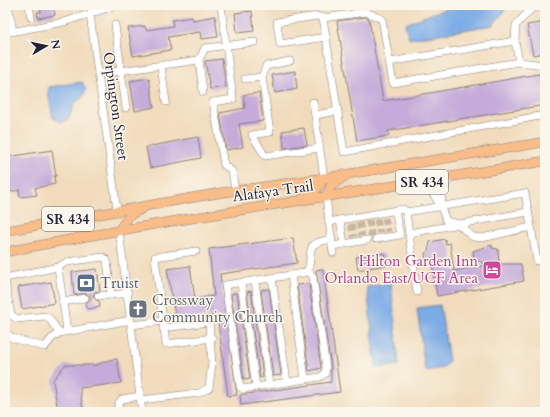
<svg xmlns="http://www.w3.org/2000/svg" width="550" height="417" font-family="Cardo,serif">
<rect width="100%" height="100%" fill="#fbf7ec"/>
<filter id="ink" filterUnits="userSpaceOnUse"><feTurbulence type="fractalNoise" baseFrequency=".025" numOctaves="2"/><feDisplacementMap in="SourceGraphic" scale="8" xChannelSelector="R" yChannelSelector="G"/><feConvolveMatrix kernelMatrix="1 2 1 2 8 2 1 2 1" color-interpolation-filters="sRGB"/></filter>
<filter id="wash" filterUnits="userSpaceOnUse"><feTurbulence type="fractalNoise" baseFrequency=".012" numOctaves="4" result="noise"/><feDisplacementMap in="SourceGraphic" scale="16" xChannelSelector="R" yChannelSelector="G"/><feGaussianBlur stdDeviation="0.9" result="paint"/><feColorMatrix in="noise" values="0 0 0 0 0 0 0 0 0 0 0 0 0 0 0 0 0 1.4 0 .05"/><feComposite in="paint" operator="in"/></filter>
<g filter="url(#wash)">
<rect width="100%" height="100%" fill="#f1dbbc"/>
<!-- water -->
<g fill="#7babe6" stroke="#4e6690">
<polygon points="467,5 509,5 493,25 409,39 405,24 439,11"/>
<polygon points="82,82 86,90 83,97 74,104 69,119 61,122 53,118 48,92 49,87"/>
<polygon points="391,283 399,365 376,368 367,287"/>
<polygon points="440,305 449,361 443,368 425,371 417,308"/>
</g>
<g id="blocks">
<!-- building -->
<g fill="#c5aada">
<polygon points="40,5 53,5 55,15 38,18 37,12 41,12"/>
<polygon points="252,11 254,31 237,33 235,13"/>
<polygon points="215,16 218,37 201,39 200,32 168,37 171,50 133,56 128,28 145,26 146,30 173,26 172,20 192,17 193,20"/>
<polygon points="365,17 369,19 383,101 545,73 545,105 388,131 389,136 357,141 337,21"/>
<polygon points="545,22 545,53 533,55 527,25"/>
<polygon points="222,59 226,87 210,89 205,61"/>
<polygon points="295,71 297,89 275,93 272,75"/>
<polygon points="149,78 154,107 135,111 130,81"/>
<polygon points="259,93 263,121 239,124 243,147 226,150 220,113 245,108 243,95"/>
<polygon points="304,128 307,145 284,148 282,131"/>
<polygon points="198,137 201,158 150,168 146,147"/>
<polygon points="52,150 56,176 54,176 55,184 35,188 37,195 20,197 19,190 5,193 5,172 10,171 7,157"/>
<polygon points="293,238 297,263 220,274 237,395 228,396 217,315 176,321 167,269 190,266 195,299 214,296 209,249"/>
<polygon points="445,239 446,244 450,243 454,271 488,265 474,259 473,251 492,245 492,248 498,249 499,264 521,264 524,281 437,296 432,261 426,260 425,253 428,251 430,242"/>
<polygon points="384,253 386,265 358,270 356,257"/>
<polygon points="97,269 100,291 95,292 93,296 96,300 99,301 100,307 87,309 86,303 90,300 90,297 86,293 74,295 72,272"/>
<polygon points="323,269 340,392 241,405 240,395 331,382 331,367 316,270"/>
<polygon points="51,282 55,303 22,309 18,287"/>
<polygon points="309,284 321,368 309,371 297,285"/>
<polygon points="269,289 281,375 273,376 261,290"/>
<polygon points="251,291 263,377 260,378 247,292"/>
<polygon points="237,293 250,379 244,380 231,294"/>
<polygon points="117,359 121,383 80,388 82,405 85,412 58,412 53,380 65,365 96,365 109,360"/>
</g>
</g>
</g>
<g filter="url(#ink)">
<use href="#blocks" fill-opacity="0" stroke="#8a7e7c" stroke-width="1"/>
<g fill="none" stroke-linecap="round" stroke-linejoin="round">
<!-- minor-tunnel -->
<g stroke="#c8b6a2" stroke-width="7" stroke-dasharray="7 3.5" stroke-linecap="butt">
<polyline points="385,218 388,232"/>
<polyline points="377,219 380,233"/>
<polyline points="369,220 372,240"/>
<polyline points="359,222 362,236"/>
<polyline points="351,224 354,237"/>
<polyline points="85,298 98,296"/>
</g>
<!-- minor casing -->
<g stroke="#8a7e7c" stroke-width="8">
<g id="minor">
<polyline points="8,5 13,31"/>
<polyline points="29,5 31,17"/>
<polyline points="93,5 90,15 117,210"/>
<polyline points="221,5 233,99 213,102 224,165 232,171 235,190"/>
<polyline points="323,18 317,16 277,22 280,44 326,37"/>
<polyline points="115,25 126,108"/>
<polyline points="5,33 64,22 117,5"/>
<polyline points="515,41 516,25 532,8 545,8"/>
<polyline points="389,62 515,41 519,62"/>
<polyline points="545,65 519,62 393,83 382,19 366,12 323,18 344,152 545,115"/>
<polyline points="161,66 166,102"/>
<polyline points="98,74 199,60"/>
<polyline points="262,77 266,66 290,61"/>
<polyline points="245,79 262,77 270,132 252,135 265,156 319,148"/>
<polyline points="203,92 199,60 205,48 255,42"/>
<polyline points="313,102 324,178"/>
<polyline points="315,115 338,111"/>
<path d="M422,182C435,194 441,205 446,221L458,224L473,237L482,238L531,227"/>
<polyline points="326,197 333,253"/>
<polyline points="441,206 442,195 449,178"/>
<polyline points="340,220 403,209 406,212"/>
<polyline points="329,222 340,220 344,244 332,246"/>
<polyline points="119,230 142,412"/>
<polyline points="409,233 528,212"/>
<polyline points="376,239 400,235 395,210"/>
<polyline points="344,244 367,240"/>
<polyline points="58,267 67,331"/>
<path d="M308,270L313,277L326,368L325,374L320,377L243,389L240,387L225,285L304,273L308,270C314,248 303,244 332,239"/>
<polyline points="291,275 305,379"/>
<polyline points="5,278 58,267 67,262 103,257 107,260 111,295 128,293"/>
<polyline points="272,278 287,382"/>
<polyline points="5,281 11,315 17,319 45,316 49,318 59,333"/>
<polyline points="255,281 269,385"/>
<polyline points="241,283 256,387"/>
<polyline points="417,292 406,212 525,193 537,261"/>
<polyline points="98,296 111,295"/>
<polyline points="63,302 85,298"/>
<polyline points="163,321 155,257 196,251"/>
<polyline points="132,325 163,321 166,344 212,338"/>
<polyline points="5,331 12,338 45,347 51,339 59,333 131,320"/>
<polyline points="141,400 199,393 209,388 212,363 209,322 163,328"/>
<polyline points="119,412 118,404 122,399 140,396"/>
</g>
</g>
<!-- major casing -->
<g stroke="#8a7e7c" stroke-width="10">
<g id="major">
<polyline points="326,197 331,186 347,175"/>
<polyline points="302,199 316,190 324,178"/>
<polyline points="119,230 130,215 143,208"/>
<polyline points="5,231 219,193 324,178 545,142"/>
<path d="M5,252C184,216 365,192 545,161"/>
</g>
</g>
<!-- minor -->
<use href="#minor" stroke="#fff" stroke-width="7"/>
<!-- major -->
<use href="#major" stroke="#f8bd89" stroke-width="9"/>
</g>
</g>
<!-- icons -->
<defs>
<g id="hotel-square" transform="scale(1)"><rect x="-9" y="-9" width="18" height="18" rx="4" fill="#d1479c" stroke="#fbf7ec"/><path d="M-6-4.5h1.5V1H6V5H4.5V3h-9V5H-6ZM-4 0a1.8 1.8 0 1 1 3.6 0ZM.5 0V-2.5h3Q6-2.5 6 0Z" fill="#fff"/></g>
<g id="bank-square" transform="scale(1)"><rect x="-9" y="-9" width="18" height="18" rx="4" fill="#5c6f8a" stroke="#fbf7ec"/><path d="M-6-4H6V4H-6ZM0-2.3a2.3 2.3 0 1 0 0 4.6a2.3 2.3 0 1 0 0-4.6Z" fill="#fff"/></g>
<g id="church-square" transform="scale(1)"><rect x="-9" y="-9" width="18" height="18" rx="4" fill="#6b7280" stroke="#fbf7ec"/><path d="M-1.2-6h2.4v3.5h3.3v2.4h-3.3V6h-2.4V-.1h-3.3v-2.4h3.3Z" fill="#fff"/></g>
</defs>
<g fill-rule="evenodd">
<use href="#hotel-square" x="492" y="270"/>
<use href="#bank-square" x="86" y="283"/>
<use href="#church-square" x="138" y="309"/>
</g>
<g text-anchor="middle" stroke-width="3" stroke-linejoin="round" paint-order="stroke">
<!-- shield labels -->
<g fill="#fbf7ec" stroke="#636270" stroke-width="1">
<rect x="396" y="170" width="52" height="24" rx="3"/>
<rect x="42" y="207" width="52" height="24" rx="3"/>
</g>
<g font-size="14" font-weight="bold" fill="#22223b">
<text x="422" y="187">SR 434</text>
<text x="68" y="224">SR 434</text>
</g>
<!-- street labels -->
<g font-size="15" fill="#22223b" stroke="#fbf7ec">
<text transform="translate(116 106) rotate(82)" y="5">Orpington Street</text>
<text transform="translate(273 191) rotate(-8)" y="5">Alafaya Trail</text>
</g>
<!-- hotel labels -->
<g font-size="15" fill="#b23c85" stroke="#fbf7ec" text-anchor="end">
<text x="478" y="266">Hilton Garden Inn<tspan x="478" dy="17">Orlando East/UCF Area</tspan></text>
</g>
<!-- service labels -->
<g font-size="15" fill="#4e5e75" stroke="#fbf7ec" text-anchor="start">
<text x="100" y="288">Truist</text>
</g>
<!-- worship labels -->
<g font-size="15" fill="#5b616d" stroke="#fbf7ec" text-anchor="start">
<text x="152" y="305">Crossway<tspan x="152" dy="17">Community Church</tspan></text>
</g>
</g>
<!-- margin -->
<rect width="550" height="417" fill="none" stroke="#fbf7ec" stroke-width="20"/>
<!-- north arrow -->
<g transform="translate(46 46) rotate(81)" stroke="#fbf7ec" stroke-width="3" paint-order="stroke">
<path d="M0-3L7 15L0 10L-7 15Z" fill="#22223b"/>
<text y="-6" font-size="11" font-weight="bold" text-anchor="middle" fill="#22223b">N</text>
</g>
</svg>
